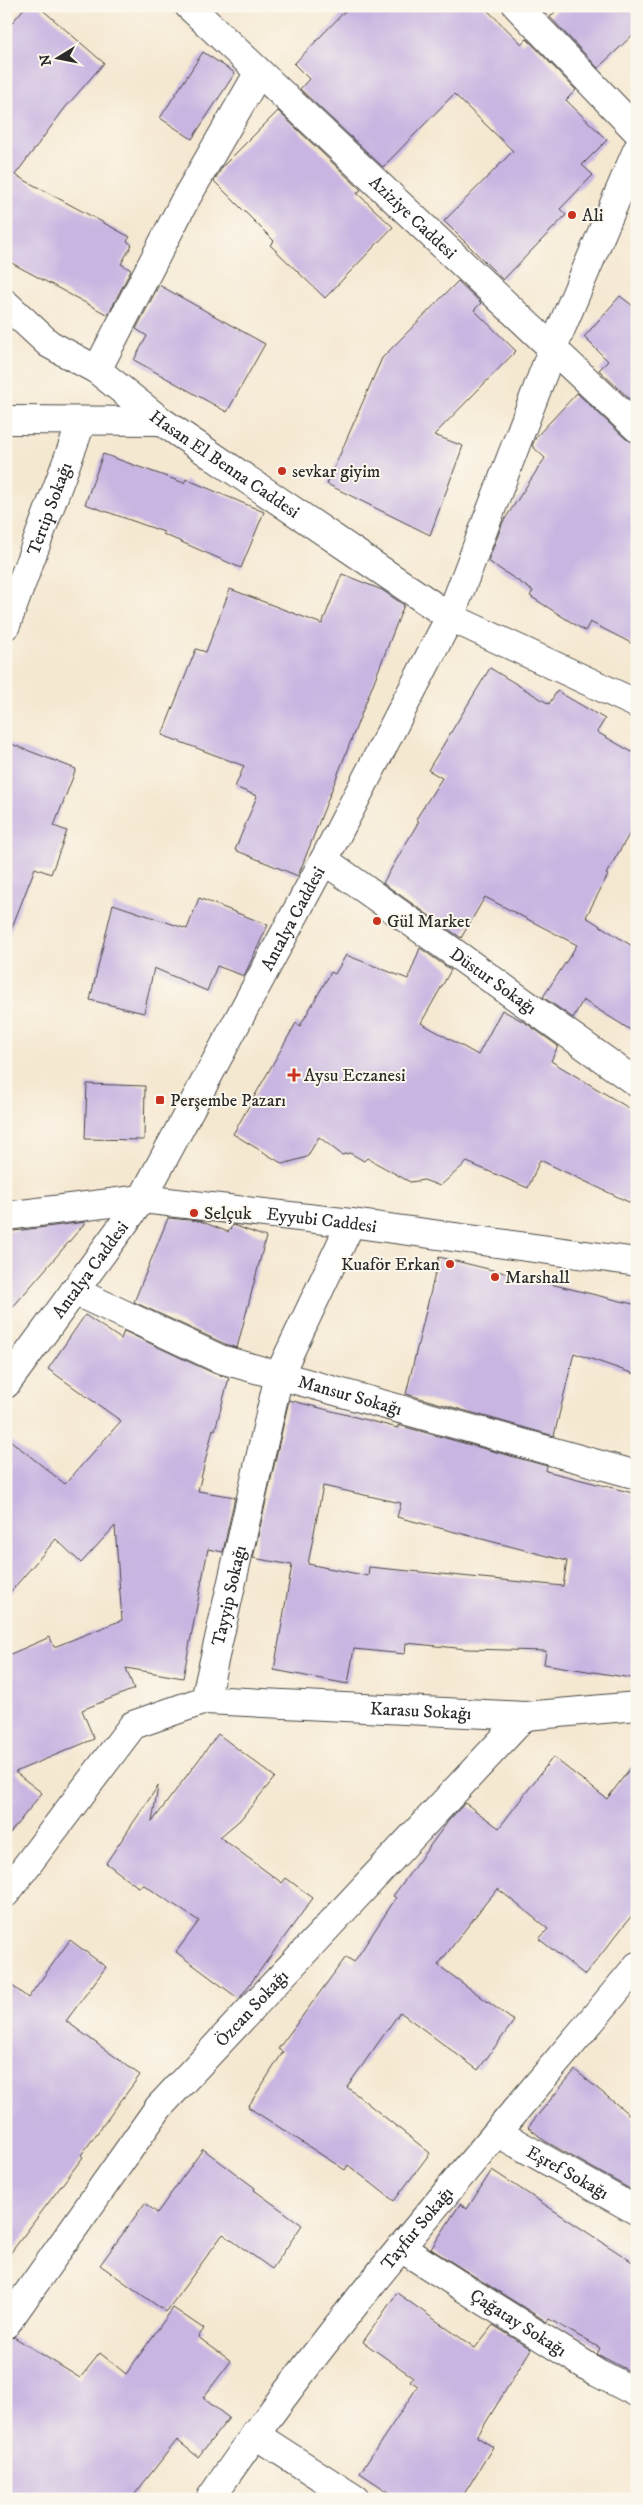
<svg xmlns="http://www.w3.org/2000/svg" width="643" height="2505" font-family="'IM FELL DW Pica',serif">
<rect width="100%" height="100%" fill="#fbf7ec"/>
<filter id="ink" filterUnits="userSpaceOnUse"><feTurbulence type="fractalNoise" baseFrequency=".02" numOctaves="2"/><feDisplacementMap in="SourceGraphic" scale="10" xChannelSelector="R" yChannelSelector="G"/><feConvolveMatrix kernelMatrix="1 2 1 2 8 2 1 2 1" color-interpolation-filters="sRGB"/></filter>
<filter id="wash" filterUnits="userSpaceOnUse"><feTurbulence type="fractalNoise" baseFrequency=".0096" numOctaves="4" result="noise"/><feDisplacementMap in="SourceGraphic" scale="20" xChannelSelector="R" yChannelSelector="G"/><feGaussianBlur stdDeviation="1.12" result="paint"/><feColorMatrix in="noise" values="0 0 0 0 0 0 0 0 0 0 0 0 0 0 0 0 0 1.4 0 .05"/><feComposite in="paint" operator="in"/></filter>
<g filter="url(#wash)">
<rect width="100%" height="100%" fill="#f5e8d1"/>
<g id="blocks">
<!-- building -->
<g fill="#c8b5e1" fill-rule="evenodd">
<polygon points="26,6 38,6 104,63 65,108 15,175 130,237 127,241 132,245 121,264 131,270 108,315 6,260 6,30"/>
<polygon points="350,6 483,6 522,44 527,39 576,90 566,100 607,140 582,165 593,175 560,209 566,215 503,280 444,221 513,151 454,94 383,167 300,89 309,79 294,64"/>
<polygon points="561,6 628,6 637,16 637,31 598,68 550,17"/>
<polygon points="203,52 235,73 192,139 160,118"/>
<polygon points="278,111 361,190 357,193 393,227 325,298 270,245 274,241 214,181 223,166"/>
<polygon points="458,281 481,303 474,310 516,351 434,435 463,446 430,535 327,484 382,358"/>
<polygon points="159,285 265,344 227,412 134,360 147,336 136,329"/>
<polygon points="620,296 637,309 637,406 599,370 608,361 584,337"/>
<polygon points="577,393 626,439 637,443 637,646 590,622 585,631 530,596 533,591 488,561 503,522 545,458 532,446 536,437"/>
<polygon points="103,454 184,483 186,479 264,512 241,568 163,534 164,532 85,504"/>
<polygon points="342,574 382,590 404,605 298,876 235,850 257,796 235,787 244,766 162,735 196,649 206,652 230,589 322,624"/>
<polygon points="490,668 549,704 557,691 605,719 597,732 637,755 637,821 606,874 608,875 586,917 637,949 637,1034 583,1000 573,1018 543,997 577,945 485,897 461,938 383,883 419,821 416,819 442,778 428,770"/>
<polygon points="6,742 76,769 54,826 67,831 51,874 35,868 9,935 6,934"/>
<polygon points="199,898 268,925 244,976 217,966 207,991 154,968 144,1013 90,1000 113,904 187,929"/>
<polygon points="420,948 451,970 421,1023 478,1055 502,1010 526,1023 558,1046 551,1061 637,1113 637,1206 540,1160 528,1188 467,1162 440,1186 424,1180 410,1182 367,1158 364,1161 350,1153 342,1155 319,1137 307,1157 283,1164 233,1134 296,1023 300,1026 331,972 335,974 346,955 408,979"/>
<polygon points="87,1084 145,1086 144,1140 85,1139"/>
<polygon points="168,1218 200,1221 228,1232 233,1225 266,1237 237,1348 225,1344 134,1302"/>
<polygon points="86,1222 6,1315 6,1232"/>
<polygon points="439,1257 637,1305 637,1375 574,1353 554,1436 406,1394"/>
<polygon points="85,1315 121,1339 124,1331 213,1373 229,1378 215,1430 213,1429 198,1491 235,1497 223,1552 208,1549 183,1678 126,1668 134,1689 82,1710 94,1739 15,1772 42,1793 6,1838 6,1656 50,1637 54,1647 122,1620 115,1526 81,1563 56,1539 6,1597 6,1437 65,1484 121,1421 48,1369"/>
<path d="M289,1400L398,1428V1425L547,1466L546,1471L637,1494V1679L544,1664L546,1651L467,1649L406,1643L405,1654L354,1649L348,1684L274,1670L292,1565L253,1558ZM323,1486L401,1503L397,1517L567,1561L563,1586L369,1567L368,1576L308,1564Z"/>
<polygon points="218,1734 275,1777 240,1820 220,1837 282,1883 286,1878 313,1898 239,1999 176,1952 199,1921 144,1885 138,1887 106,1863 158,1786 152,1822"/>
<polygon points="553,1757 607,1799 637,1759 637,1909 585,1975 539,1939 548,1929 498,1889 488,1900 438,1965 514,2021 478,2070 400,2012 347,2087 430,2153 394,2201 348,2165 345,2170 248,2107 283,2052 278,2049 346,1957 354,1962 396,1898 393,1896 449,1820 465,1803 499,1828"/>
<polygon points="70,1940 106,1967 66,2021 140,2075 81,2155 83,2157 6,2259 6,1981 28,1998"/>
<polygon points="575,2070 637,2121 637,2193 545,2141 528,2127"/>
<polygon points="203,2149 255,2188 254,2190 302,2225 272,2269 223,2234 166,2312 100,2265 145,2203 157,2213"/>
<polygon points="492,2170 637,2265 637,2375 597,2354 600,2348 549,2319 547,2322 431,2249 460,2204 467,2209"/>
<polygon points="397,2293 475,2348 493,2325 531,2349 477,2437 493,2447 461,2499 399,2499 360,2473 418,2386 410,2381 413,2377 363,2342"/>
<polygon points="173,2308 204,2329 198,2337 231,2361 203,2398 229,2418 198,2457 177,2440 131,2499 6,2499 6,2339 14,2337 80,2378 100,2353 126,2374"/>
</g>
</g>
</g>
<g filter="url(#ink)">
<use href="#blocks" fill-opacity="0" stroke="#494744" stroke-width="1"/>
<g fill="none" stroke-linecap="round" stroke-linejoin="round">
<!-- minor casing -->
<g stroke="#494744" stroke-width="30">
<g id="minor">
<path id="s1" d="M189,6L637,428"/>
<polyline points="517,6 637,131"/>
<path id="s2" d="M6,304L49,344L97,370L161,421L450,617L637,704"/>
<polyline points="97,370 185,200 259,72"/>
<polyline points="6,420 161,421"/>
<path id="s3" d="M6,625L82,421"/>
<path id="s4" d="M324,860L637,1083"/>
<path id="s5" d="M6,1216L142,1199L351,1223L637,1262"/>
<path id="s6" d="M74,1291L220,1359L637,1475"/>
<path id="s7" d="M6,1384L142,1199L324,860L450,617L552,350L637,150"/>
<path id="s8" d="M205,1700L525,1716L637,1706"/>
<path id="s9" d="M6,1893L133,1725L205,1700L279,1375L351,1223"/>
<path id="s10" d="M498,2133L637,2211"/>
<path id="s11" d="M401,2248L598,2373L637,2393"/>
<path id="s12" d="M6,2324L159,2107L525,1716"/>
<polyline points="254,2434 355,2499"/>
<path id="s13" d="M210,2499C338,2311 492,2141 637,1966"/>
</g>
</g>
<!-- minor -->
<use href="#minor" stroke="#fff" stroke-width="28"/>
</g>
</g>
<!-- markers -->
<g fill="#c8321e" stroke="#fbf7ec" stroke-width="2">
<circle cx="572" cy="215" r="5"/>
<circle cx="282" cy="471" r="5"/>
<circle cx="377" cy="921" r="5"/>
<path d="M291.5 1067.5h5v5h5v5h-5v5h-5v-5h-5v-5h5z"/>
<rect x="155" y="1095" width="10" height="10" rx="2.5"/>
<circle cx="194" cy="1213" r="5"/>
<circle cx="450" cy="1264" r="5"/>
<circle cx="495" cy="1277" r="5"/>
</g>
<g text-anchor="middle" stroke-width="4" stroke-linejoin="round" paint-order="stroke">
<!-- poi labels -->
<g font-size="18" fill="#2b2b2b" stroke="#fbf7ec" text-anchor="start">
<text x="582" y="221">Ali</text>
<text x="292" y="477">sevkar giyim</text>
<text x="387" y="927">Gül Market</text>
<text x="304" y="1081">Aysu Eczanesi</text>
<text x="170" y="1106">Perşembe Pazarı</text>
<text x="204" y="1219">Selçuk</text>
<text x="440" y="1270" text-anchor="end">Kuaför Erkan</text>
<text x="505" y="1283">Marshall</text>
</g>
<!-- street labels -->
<g font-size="18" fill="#2b2b2b" stroke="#fbf7ec">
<text dy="6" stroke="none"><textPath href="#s1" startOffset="308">Aziziye Caddesi</textPath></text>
<text dy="6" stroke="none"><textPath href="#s2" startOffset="272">Hasan El Benna Caddesi</textPath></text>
<text dy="6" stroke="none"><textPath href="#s3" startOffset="124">Tertip Sokağı</textPath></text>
<text dy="6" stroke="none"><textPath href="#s7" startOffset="548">Antalya Caddesi</textPath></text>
<text dy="6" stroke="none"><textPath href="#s4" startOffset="208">Düstur Sokağı</textPath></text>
<text dy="6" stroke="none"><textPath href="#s5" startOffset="318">Eyyubi Caddesi</textPath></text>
<text dy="6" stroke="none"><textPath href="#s7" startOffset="142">Antalya Caddesi</textPath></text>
<text dy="6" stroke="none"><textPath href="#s6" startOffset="296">Mansur Sokağı</textPath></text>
<text dy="6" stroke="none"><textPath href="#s9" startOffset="394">Tayyip Sokağı</textPath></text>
<text dy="6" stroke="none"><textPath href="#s8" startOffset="216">Karasu Sokağı</textPath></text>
<text dy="6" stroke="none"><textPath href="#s12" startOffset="401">Özcan Sokağı</textPath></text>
<text dy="6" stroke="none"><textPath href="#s10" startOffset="80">Eşref Sokağı</textPath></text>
<text dy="6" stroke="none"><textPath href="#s13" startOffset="341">Tayfur Sokağı</textPath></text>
<text dy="6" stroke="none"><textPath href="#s11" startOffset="139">Çağatay Sokağı</textPath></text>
</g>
</g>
<!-- margin -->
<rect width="643" height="2505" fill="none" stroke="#fbf7ec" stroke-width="25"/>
<!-- north arrow -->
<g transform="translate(58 58) rotate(260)" stroke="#fbf7ec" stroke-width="4" paint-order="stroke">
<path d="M0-4L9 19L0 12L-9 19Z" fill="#2b2b2b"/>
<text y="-8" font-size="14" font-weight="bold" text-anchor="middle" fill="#2b2b2b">N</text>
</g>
</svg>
